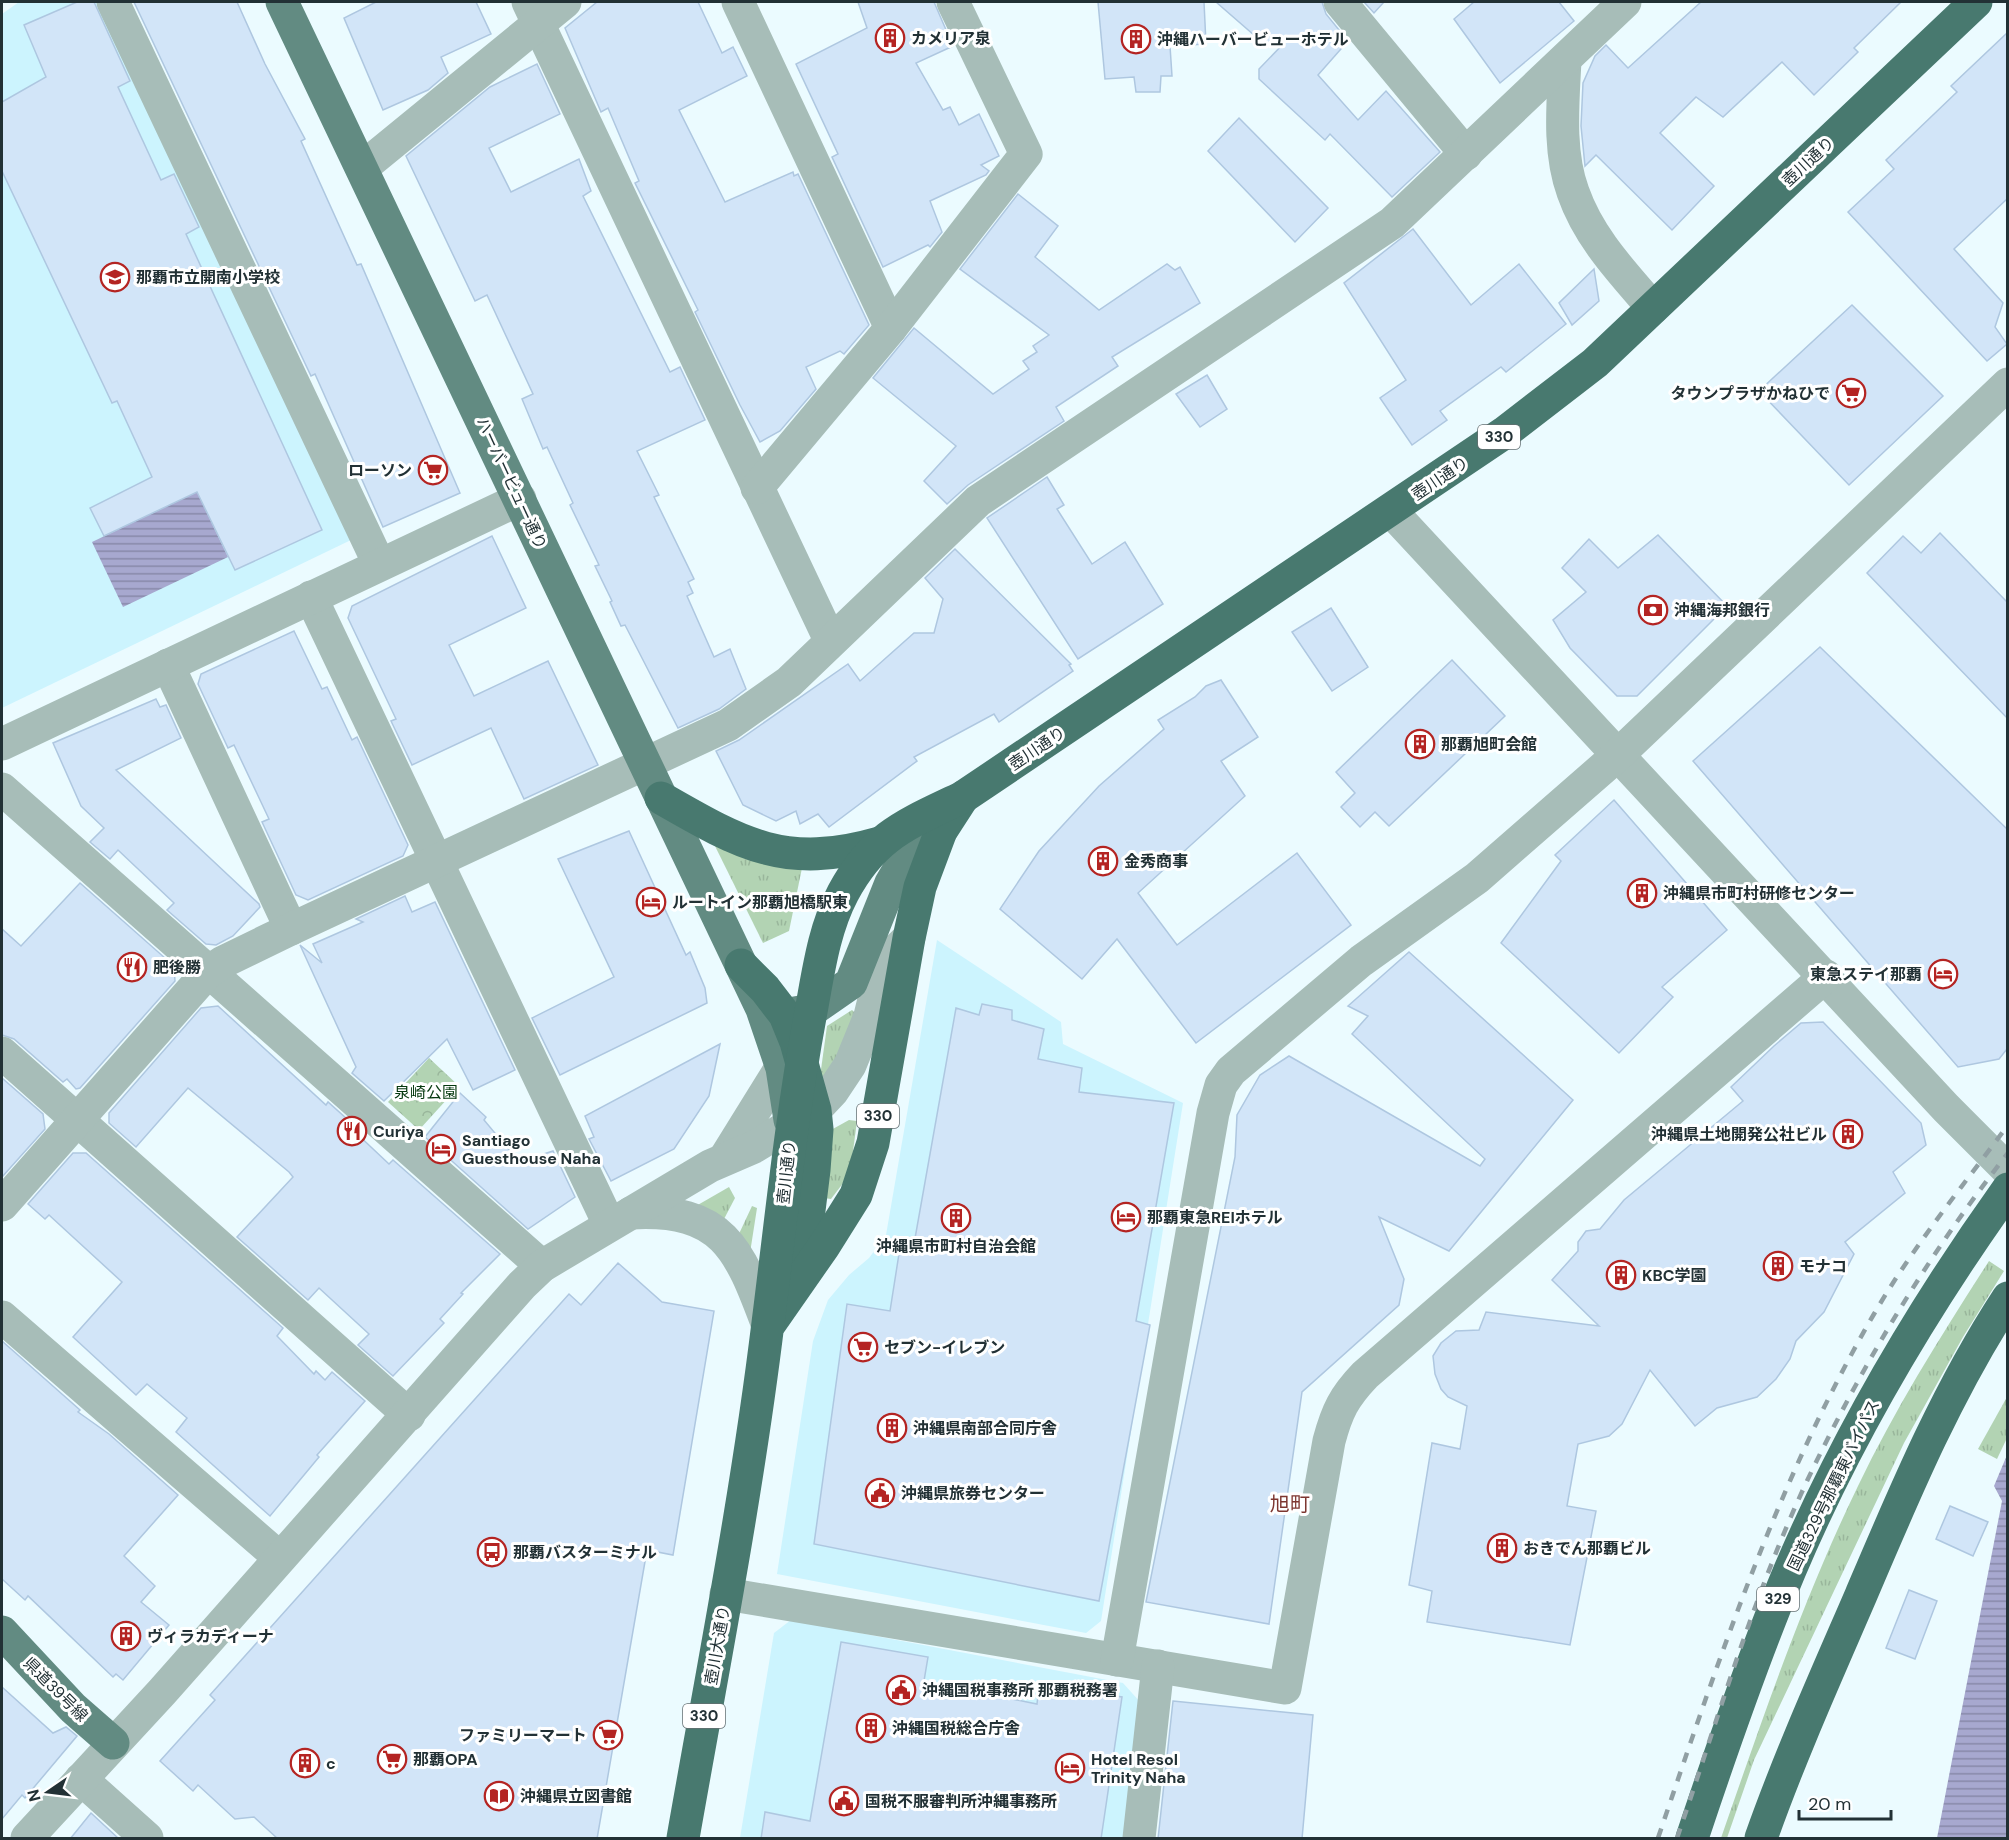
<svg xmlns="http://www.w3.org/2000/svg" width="2009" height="1840" font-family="'DM Sans','Noto Sans JP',sans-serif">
<defs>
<pattern id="grass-tufts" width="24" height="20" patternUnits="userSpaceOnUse" patternTransform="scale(1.5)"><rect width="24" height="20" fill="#b2d3b3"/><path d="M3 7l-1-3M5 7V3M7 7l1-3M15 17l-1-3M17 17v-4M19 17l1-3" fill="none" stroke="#99b69b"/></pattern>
<pattern id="park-crowns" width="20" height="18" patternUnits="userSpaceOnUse" patternTransform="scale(1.5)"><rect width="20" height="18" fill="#b2d3b3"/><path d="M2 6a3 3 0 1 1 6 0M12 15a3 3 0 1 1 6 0" fill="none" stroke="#99b69b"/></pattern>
<pattern id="water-rules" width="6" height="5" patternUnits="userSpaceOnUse" patternTransform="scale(1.5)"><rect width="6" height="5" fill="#a7a8cf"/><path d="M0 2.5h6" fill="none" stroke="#8889a9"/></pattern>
</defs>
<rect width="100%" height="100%" fill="#ebfbff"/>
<!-- built -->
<g fill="#ccf4fe">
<polygon points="19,2 100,2 351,540 2,708 2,14"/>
<polygon points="937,940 1061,1022 1063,1044 1183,1103 1101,1621 1086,1633 777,1574 813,1341 828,1300 849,1275 869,1258 886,1235"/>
<polygon points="791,1620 1123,1683 1141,1703 1129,1838 740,1838 774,1633"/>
</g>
<!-- grass -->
<g fill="url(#grass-tufts)">
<polygon points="713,842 802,868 789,931 763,943"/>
<polygon points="852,1010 856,1014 845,1044 819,1084 827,1026"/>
<polygon points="849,1120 857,1121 850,1174 831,1199 824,1198 831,1130"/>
<polygon points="729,1187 735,1198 723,1221 696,1206"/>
<polygon points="752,1206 757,1208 750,1253 738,1236"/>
<path d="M1989,1261L2004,1271L1963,1337L1904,1443L1754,1760L1727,1838H1721C1762,1720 1803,1599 1858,1486C1896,1407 1942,1334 1989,1261Z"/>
<polygon points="2007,1397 2007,1438 1997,1459 1978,1449"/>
</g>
<!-- park -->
<polygon fill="url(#park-crowns)" points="429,1058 459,1086 419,1130 388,1102"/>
<!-- water -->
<g fill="url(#water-rules)">
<polygon points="197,492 228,557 123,607 92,542"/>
<polygon points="2007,1455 2007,1838 1937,1838 2002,1501 1994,1486"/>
</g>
<!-- building -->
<g fill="#d2e5f8" stroke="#aec7e0" stroke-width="1.5">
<polygon points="77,2 94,2 130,81 118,87 161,180 174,174 199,227 186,234 322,530 235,570 197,492 104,536 90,508 152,477 117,401 112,403 2,171 2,102 46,77 24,25"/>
<polygon points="134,2 237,2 265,64 305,139 301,141 357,265 361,264 460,493 383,527 315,374 311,376"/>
<polygon points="376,2 476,2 491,34 441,57 448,73 428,90 383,110 344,18"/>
<polygon points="597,2 698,2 722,53 733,47 747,76 679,110 725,202 793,172 794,176 798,174 869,325 844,354 840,351 806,367 816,389 780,431 760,442 740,405 695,312 698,310 635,183 639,181 608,108 601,112 565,28"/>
<polygon points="858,2 934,2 953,46 916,63 943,110 950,107 959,125 979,114 999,156 981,165 989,171 986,175 930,201 942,232 930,247 928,245 883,267 832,157 838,154 796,64 867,28"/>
<polygon points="1098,2 1204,2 1206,44 1170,46 1172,76 1161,76 1160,92 1136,92 1134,77 1105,79"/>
<polygon points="1216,2 1322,2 1326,14 1348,41 1318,75 1358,120 1386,91 1440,152 1392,197 1330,134 1325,140 1259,79 1259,69 1286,41 1262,42"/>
<polygon points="1364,2 1384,2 1374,13"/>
<polygon points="1474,2 1559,2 1574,21 1500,83 1454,19"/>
<polygon points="1701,2 1901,2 1854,48 1858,52 1814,95 1782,62 1723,117 1696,97 1660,133 1714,186 1672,230 1596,155 1585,166 1581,126 1583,83 1595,56 1606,45 1628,68"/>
<polygon points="2007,33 2007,199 1954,249 2003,303 1995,327 2007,344 1987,361 1848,212 1894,169 1886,160 1957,92 1951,86"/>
<polygon points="537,64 560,114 489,148 511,192 579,159 591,191 583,196 670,372 680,367 705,420 637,451 659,495 654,497 694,579 688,582 693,593 687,596 714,657 730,649 746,689 719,709 678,728 625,625 621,626 610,602 612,601 595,566 599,565 570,505 573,503 547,447 543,449 522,399 533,394 487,295 475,301 406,156 490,87"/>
<polygon points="1239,118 1328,208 1295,242 1208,151"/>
<polygon points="1018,194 1058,226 1035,257 1099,310 1167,264 1175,270 1180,267 1200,303 1112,357 1118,366 1056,407 1064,421 968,485 947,504 924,481 956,446 873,378 914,328 993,394 1029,369 1023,361 1037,352 1033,346 1049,335 960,269"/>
<polygon points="1413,229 1471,305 1519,264 1566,324 1506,372 1501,367 1440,411 1447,420 1412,445 1380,398 1406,380 1344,283"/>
<polygon points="1594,269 1599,301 1572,325 1559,303"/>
<polygon points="1852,305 1943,396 1849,485 1759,391"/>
<polygon points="1207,375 1227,409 1200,427 1176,394"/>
<polygon points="1047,477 1064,505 1057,509 1092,564 1125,542 1163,604 1078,659 987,518"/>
<polygon points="1940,533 2007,602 2007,718 1867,573 1903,536 1921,553"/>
<polygon points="1658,535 1727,606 1637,696 1617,696 1570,648 1553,620 1586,592 1562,568 1589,539 1618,568"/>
<polygon points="492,536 526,608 449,645 474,696 548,661 598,765 524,799 491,728 412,765 391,721 396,719 348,618 352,606"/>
<polygon points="955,549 1071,664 1069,665 1073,671 999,722 994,714 914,757 917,761 829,827 818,814 800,824 796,811 776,821 743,805 716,751 739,740 848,664 860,681 914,633 934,633 943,599 925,578"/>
<polygon points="1331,608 1368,667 1332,691 1292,632"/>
<polygon points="294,631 322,689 327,687 352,740 357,737 408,845 403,856 308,900 296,895 262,822 269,819 234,745 228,748 198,684 201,674"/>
<polygon points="1820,647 2007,829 2007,1049 1999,1059 1958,1067 1693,761"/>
<polygon points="1452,660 1505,716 1389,826 1375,812 1360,827 1341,807 1355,793 1336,772"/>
<polygon points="1221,680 1258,737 1221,761 1245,796 1138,893 1177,945 1297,853 1351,925 1196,1043 1117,939 1082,979 1000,909 1039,851 1099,786 1164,729 1158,720 1195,697 1206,686"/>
<polygon points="156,699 160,707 166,705 181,738 116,770 259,904 260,907 233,936 216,945 206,944 167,910 174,903 118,850 110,859 90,842 104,828 81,806 53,743"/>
<polygon points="1614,800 1727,930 1662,987 1673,997 1619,1053 1501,943 1561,861 1555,855"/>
<polygon points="629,831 686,955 690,952 705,988 707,1003 560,1075 532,1018 614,977 558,859"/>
<polygon points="80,883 174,966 175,981 80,1088 76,1089 67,1079 63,1082 14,1039 2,1035 2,929 21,946"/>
<polygon points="405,896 412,912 435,902 515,1070 473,1090 447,1039 384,1101 352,1073 356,1067 300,945 322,963 313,944 363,922 356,919"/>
<polygon points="1409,952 1573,1100 1449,1251 1379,1217 1404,1279 1399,1305 1302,1392 1269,1624 1146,1602 1235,1157 1237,1115 1260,1075 1289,1056 1480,1166 1485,1159 1352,1034 1368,1016 1348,1006"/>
<polygon points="982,1004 1012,1010 1012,1020 1044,1029 1038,1059 1082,1068 1079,1092 1174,1103 1136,1321 1150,1325 1099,1601 814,1544 847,1304 890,1311 901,1241 914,1244 956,1008 979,1015"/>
<polygon points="218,1006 326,1105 328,1102 357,1128 354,1131 389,1164 393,1160 500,1254 461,1293 463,1294 440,1319 444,1323 393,1376 358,1345 369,1334 319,1288 308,1300 237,1237 293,1177 289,1172 188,1088 136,1147 109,1123 109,1113 201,1008"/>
<polygon points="1823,1022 1921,1123 1926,1145 1893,1172 1905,1193 1845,1242 1854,1254 1824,1312 1796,1341 1790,1359 1776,1379 1757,1397 1717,1408 1695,1426 1650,1370 1622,1424 1609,1436 1578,1444 1567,1506 1596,1511 1570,1645 1427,1622 1432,1591 1409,1585 1432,1443 1460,1449 1467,1406 1448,1397 1441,1389 1435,1374 1433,1356 1441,1343 1456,1331 1479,1330 1486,1312 1599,1326 1552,1280 1578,1251 1578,1242 1586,1231 1600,1229 1624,1200 1743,1101 1731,1087 1774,1046 1801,1023"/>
<polygon points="720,1044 709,1096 674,1149 611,1181 589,1139 594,1137 585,1116"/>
<polygon points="2,1078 43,1114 45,1129 2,1177"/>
<polygon points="460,1093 486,1117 484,1120 519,1162 553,1151 575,1197 528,1229 425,1137"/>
<polygon points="73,1153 86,1153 283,1328 277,1336 314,1374 316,1371 325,1380 332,1372 365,1401 317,1455 319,1457 270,1516 176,1432 187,1418 147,1384 136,1395 73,1337 122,1282 49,1215 45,1219 28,1204"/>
<polygon points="618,1263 662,1302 714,1311 673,1555 647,1550 597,1839 278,1839 254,1817 235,1819 198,1785 193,1791 160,1761 215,1700 210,1695 569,1294 581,1305"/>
<polygon points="2,1341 80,1410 78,1412 109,1434 178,1495 124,1556 155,1586 141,1602 169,1625 123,1680 116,1674 113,1677 28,1596 25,1600 2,1579"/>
<polygon points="1950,1506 1988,1522 1973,1556 1936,1539"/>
<polygon points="1909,1590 1937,1601 1915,1659 1886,1648"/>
<polygon points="841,1642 928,1657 924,1681 1037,1704 1039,1685 1122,1697 1101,1839 761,1839 765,1812 810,1821"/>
<polygon points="2,1687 53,1733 66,1727 77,1736 25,1798 22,1795 2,1819"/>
<polygon points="1173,1701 1313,1715 1302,1839 1158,1839"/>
<polygon points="91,1813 119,1839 70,1839"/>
</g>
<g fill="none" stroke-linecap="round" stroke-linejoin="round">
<!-- minor -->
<g stroke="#a7bdb8" stroke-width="33">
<polyline points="113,2 379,564"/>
<polyline points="528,2 830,640"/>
<polyline points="738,2 891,328"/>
<polyline points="1340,2 1466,154"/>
<path d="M1565,60C1563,103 1558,151 1573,192C1589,238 1622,272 1653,308"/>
<polyline points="362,168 565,2"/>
<polyline points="757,488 891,328 1026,154 953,2"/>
<polyline points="1391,511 1946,1108 2008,1170"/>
<polyline points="311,597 609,1224"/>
<polyline points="168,665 291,929"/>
<polyline points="2,744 520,499"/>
<polyline points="2,789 542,1266"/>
<polyline points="2,1053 409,1415"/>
<polyline points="725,1158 792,1050"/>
<polyline points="2,1205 208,972 223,962 291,929 728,725 789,682 978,501 1392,223 1625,2"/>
<path d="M631,1213C723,1208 739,1248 768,1326"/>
<polyline points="2,1317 280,1558"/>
<path d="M726,1594L1285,1688L1329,1441C1337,1411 1344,1397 1365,1375L1826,976"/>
<polyline points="1117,1660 1213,1113 1221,1085 1231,1071 1361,961 1477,878 1619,754 2008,384"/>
<polyline points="81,1779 147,1838"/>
<polyline points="27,1838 162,1692 522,1285 542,1266 710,1166 754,1147 815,1110 832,1092 850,1065 870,1016 883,963 909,938"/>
<polyline points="1139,1838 1158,1666"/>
</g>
<!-- major -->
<g stroke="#628b82" stroke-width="33">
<polyline points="282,2 762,1009 782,1068 790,1120"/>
<polyline points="789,1014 812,1010 851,983 891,883 908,854 941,831"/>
<polyline points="2,1632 73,1708 113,1743"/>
</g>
<!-- highway -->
<g stroke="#48796f" stroke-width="33">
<path d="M661,798C741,844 785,870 879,843"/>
<polyline points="741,965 765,989 785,1015 796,1042 815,1110 817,1129 814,1170 801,1275"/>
<polyline points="771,1322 824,1246 856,1195 873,1143 909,938 920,887 941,831 963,797"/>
<path d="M683,1838C713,1667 747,1496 768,1323C781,1221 791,1119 810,1017C818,975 823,931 843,893C874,835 907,824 963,797L1504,433L1595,363L1976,2"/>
<path d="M1692,1838C1722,1748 1753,1658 1790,1570C1847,1436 1923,1308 2008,1189"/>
<path d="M1761,1838C1790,1756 1826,1676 1861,1595C1904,1494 1947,1391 2008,1298"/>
</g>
<!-- rail -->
<g stroke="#909fa3" stroke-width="4.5" stroke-dasharray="10 10" stroke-linecap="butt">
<path d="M1658,1838C1719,1659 1778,1479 1874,1314C1912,1248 1962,1187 2008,1125"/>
<path d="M1677,1838C1718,1719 1753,1596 1807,1481C1862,1365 1928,1255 2008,1153"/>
</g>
</g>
<!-- icons -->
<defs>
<g id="building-ring" transform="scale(1.5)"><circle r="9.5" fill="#fff" stroke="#b42422" stroke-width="1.5"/><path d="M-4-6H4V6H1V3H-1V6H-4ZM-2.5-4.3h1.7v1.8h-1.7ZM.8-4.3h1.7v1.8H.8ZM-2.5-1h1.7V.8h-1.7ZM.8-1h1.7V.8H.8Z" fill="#b42422"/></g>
<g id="school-ring" transform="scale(1.5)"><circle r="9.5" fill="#fff" stroke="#b42422" stroke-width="1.5"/><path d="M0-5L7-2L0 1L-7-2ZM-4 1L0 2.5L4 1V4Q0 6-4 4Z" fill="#b42422"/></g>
<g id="supermarket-ring" transform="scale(1.5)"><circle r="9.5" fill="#fff" stroke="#b42422" stroke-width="1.5"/><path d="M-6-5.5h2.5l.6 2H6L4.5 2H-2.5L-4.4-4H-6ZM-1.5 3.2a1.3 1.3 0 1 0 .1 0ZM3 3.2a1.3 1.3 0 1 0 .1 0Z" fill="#b42422"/></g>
<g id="bank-ring" transform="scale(1.5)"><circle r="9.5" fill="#fff" stroke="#b42422" stroke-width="1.5"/><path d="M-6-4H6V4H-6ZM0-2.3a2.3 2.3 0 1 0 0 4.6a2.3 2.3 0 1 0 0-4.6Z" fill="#b42422"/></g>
<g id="hotel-ring" transform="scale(1.5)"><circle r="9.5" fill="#fff" stroke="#b42422" stroke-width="1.5"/><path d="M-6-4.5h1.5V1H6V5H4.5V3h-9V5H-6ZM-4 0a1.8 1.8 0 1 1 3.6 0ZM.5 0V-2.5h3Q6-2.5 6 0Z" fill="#b42422"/></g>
<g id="restaurant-ring" transform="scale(1.5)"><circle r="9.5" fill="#fff" stroke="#b42422" stroke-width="1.5"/><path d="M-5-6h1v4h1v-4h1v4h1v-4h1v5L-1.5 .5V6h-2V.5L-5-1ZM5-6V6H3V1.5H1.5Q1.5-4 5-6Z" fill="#b42422"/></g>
<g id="civic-ring" transform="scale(1.5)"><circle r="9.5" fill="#fff" stroke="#b42422" stroke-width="1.5"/><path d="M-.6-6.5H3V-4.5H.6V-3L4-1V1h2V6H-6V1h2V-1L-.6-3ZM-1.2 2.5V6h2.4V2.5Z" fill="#b42422"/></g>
<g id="bus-ring" transform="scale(1.5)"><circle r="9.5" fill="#fff" stroke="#b42422" stroke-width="1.5"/><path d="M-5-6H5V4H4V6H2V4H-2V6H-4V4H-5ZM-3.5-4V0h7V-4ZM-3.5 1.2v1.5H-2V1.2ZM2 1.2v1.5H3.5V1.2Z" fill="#b42422"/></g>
<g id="library-ring" transform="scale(1.5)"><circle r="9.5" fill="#fff" stroke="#b42422" stroke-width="1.5"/><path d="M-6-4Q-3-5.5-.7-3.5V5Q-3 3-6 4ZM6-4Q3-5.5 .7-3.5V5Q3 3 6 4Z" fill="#b42422"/></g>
</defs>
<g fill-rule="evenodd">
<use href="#building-ring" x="890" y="38"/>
<use href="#building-ring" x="1136" y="39"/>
<use href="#school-ring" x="115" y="277"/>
<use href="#supermarket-ring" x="1851" y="393"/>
<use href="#supermarket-ring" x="433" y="470"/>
<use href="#bank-ring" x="1653" y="610"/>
<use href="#building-ring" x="1420" y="744"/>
<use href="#building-ring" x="1103" y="861"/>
<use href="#building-ring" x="1642" y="893"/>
<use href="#hotel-ring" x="651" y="902"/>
<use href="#restaurant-ring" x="132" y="967"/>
<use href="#hotel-ring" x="1943" y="974"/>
<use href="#restaurant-ring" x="352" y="1131"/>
<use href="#building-ring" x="1848" y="1134"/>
<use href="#hotel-ring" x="441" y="1149"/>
<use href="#hotel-ring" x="1126" y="1217"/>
<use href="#building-ring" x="956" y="1218"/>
<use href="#building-ring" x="1778" y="1266"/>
<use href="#building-ring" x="1621" y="1275"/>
<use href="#supermarket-ring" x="863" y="1347"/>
<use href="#building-ring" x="892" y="1428"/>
<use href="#civic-ring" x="880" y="1493"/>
<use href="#building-ring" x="1502" y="1548"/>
<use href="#bus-ring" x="492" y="1552"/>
<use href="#building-ring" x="126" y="1636"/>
<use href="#civic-ring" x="901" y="1690"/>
<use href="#building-ring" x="871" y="1728"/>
<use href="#supermarket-ring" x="608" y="1735"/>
<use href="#supermarket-ring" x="392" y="1759"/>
<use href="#building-ring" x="305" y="1763"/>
<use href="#hotel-ring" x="1070" y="1768"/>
<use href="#library-ring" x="499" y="1796"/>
<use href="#civic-ring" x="844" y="1801"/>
</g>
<g text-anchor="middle" stroke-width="6" stroke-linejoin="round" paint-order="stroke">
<!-- shield labels -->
<g fill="#fff" stroke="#646f72" stroke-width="1.5">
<rect x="1478" y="425" width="42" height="24" rx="4.5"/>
<rect x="857" y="1104" width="42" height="24" rx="4.5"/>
<rect x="1757" y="1587" width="42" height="24" rx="4.5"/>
<rect x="683" y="1704" width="42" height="24" rx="4.5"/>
</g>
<g font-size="15" font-weight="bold" fill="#223135">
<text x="1499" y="442">330</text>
<text x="878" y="1121">330</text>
<text x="1778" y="1604">329</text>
<text x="704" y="1721">330</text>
</g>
<!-- poi labels -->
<g font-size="16" font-weight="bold" fill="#223135" stroke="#fff" text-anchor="start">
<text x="911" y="44">カメリア泉</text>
<text x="1157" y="45">沖縄ハーバービューホテル</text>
<text x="136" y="283">那覇市立開南小学校</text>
<text x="1830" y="399" text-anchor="end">タウンプラザかねひで</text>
<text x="412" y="476" text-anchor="end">ローソン</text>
<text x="1674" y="616">沖縄海邦銀行</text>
<text x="1441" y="750">那覇旭町会館</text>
<text x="1124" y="867">金秀商事</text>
<text x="1663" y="899">沖縄県市町村研修センター</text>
<text x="672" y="908">ルートイン那覇旭橋駅東</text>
<text x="153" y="973">肥後勝</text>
<text x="1922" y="980" text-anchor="end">東急ステイ那覇</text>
<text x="373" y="1137">Curiya</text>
<text x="1827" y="1140" text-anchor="end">沖縄県土地開発公社ビル</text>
<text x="462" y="1146">Santiago<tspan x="462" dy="18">Guesthouse Naha</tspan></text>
<text x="1147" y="1223">那覇東急REIホテル</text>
<text x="956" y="1252" text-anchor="middle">沖縄県市町村自治会館</text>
<text x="1799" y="1272">モナコ</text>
<text x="1642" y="1281">KBC学園</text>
<text x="884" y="1353">セブン-イレブン</text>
<text x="913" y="1434">沖縄県南部合同庁舎</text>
<text x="901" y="1499">沖縄県旅券センター</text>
<text x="1523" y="1554">おきでん那覇ビル</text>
<text x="513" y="1558">那覇バスターミナル</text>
<text x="147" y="1642">ヴィラカディーナ</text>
<text x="922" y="1696">沖縄国税事務所 那覇税務署</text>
<text x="892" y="1734">沖縄国税総合庁舎</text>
<text x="587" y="1741" text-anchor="end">ファミリーマート</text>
<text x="413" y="1765">那覇OPA</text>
<text x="1091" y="1765">Hotel Resol<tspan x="1091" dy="18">Trinity Naha</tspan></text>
<text x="326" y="1769">c</text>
<text x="520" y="1802">沖縄県立図書館</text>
<text x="865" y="1807">国税不服審判所沖縄事務所</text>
</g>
<!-- street labels -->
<g font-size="16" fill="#223135" stroke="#fff">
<text transform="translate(1808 161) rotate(-43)" y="6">壺川通り</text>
<text transform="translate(1440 478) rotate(-34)" y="6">壺川通り</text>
<text transform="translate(512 483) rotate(65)" y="6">ハーバービュー通り</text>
<text transform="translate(1037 748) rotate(-34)" y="6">壺川通り</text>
<text transform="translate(786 1172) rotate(-84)" y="6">壺川通り</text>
<text transform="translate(1833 1485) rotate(-64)" y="6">国道329号那覇東バイパス</text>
<text transform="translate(717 1645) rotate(-80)" y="6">壺川大通り</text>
<text transform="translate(56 1689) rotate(45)" y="6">県道39号線</text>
</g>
<!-- park labels -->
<g font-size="16" fill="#05380e" stroke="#fff">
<text x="426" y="1098">泉崎公園</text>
</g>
<!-- quarter labels -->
<g font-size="20" fill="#7d3630" stroke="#fff">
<text x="1290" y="1511">旭町</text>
</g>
</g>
<!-- border -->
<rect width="2009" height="1840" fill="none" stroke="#223135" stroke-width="6"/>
<!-- north arrow -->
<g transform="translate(48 1792) rotate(256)" stroke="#ffffff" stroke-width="4.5" paint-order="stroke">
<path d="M0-4.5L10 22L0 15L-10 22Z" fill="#223135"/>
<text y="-9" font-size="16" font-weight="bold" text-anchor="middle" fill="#223135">N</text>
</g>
<!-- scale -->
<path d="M1799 1810v9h92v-9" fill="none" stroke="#223135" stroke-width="3"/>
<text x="1808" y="1810" font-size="18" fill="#223135" stroke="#ffffff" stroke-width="4.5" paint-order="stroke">20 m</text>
</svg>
